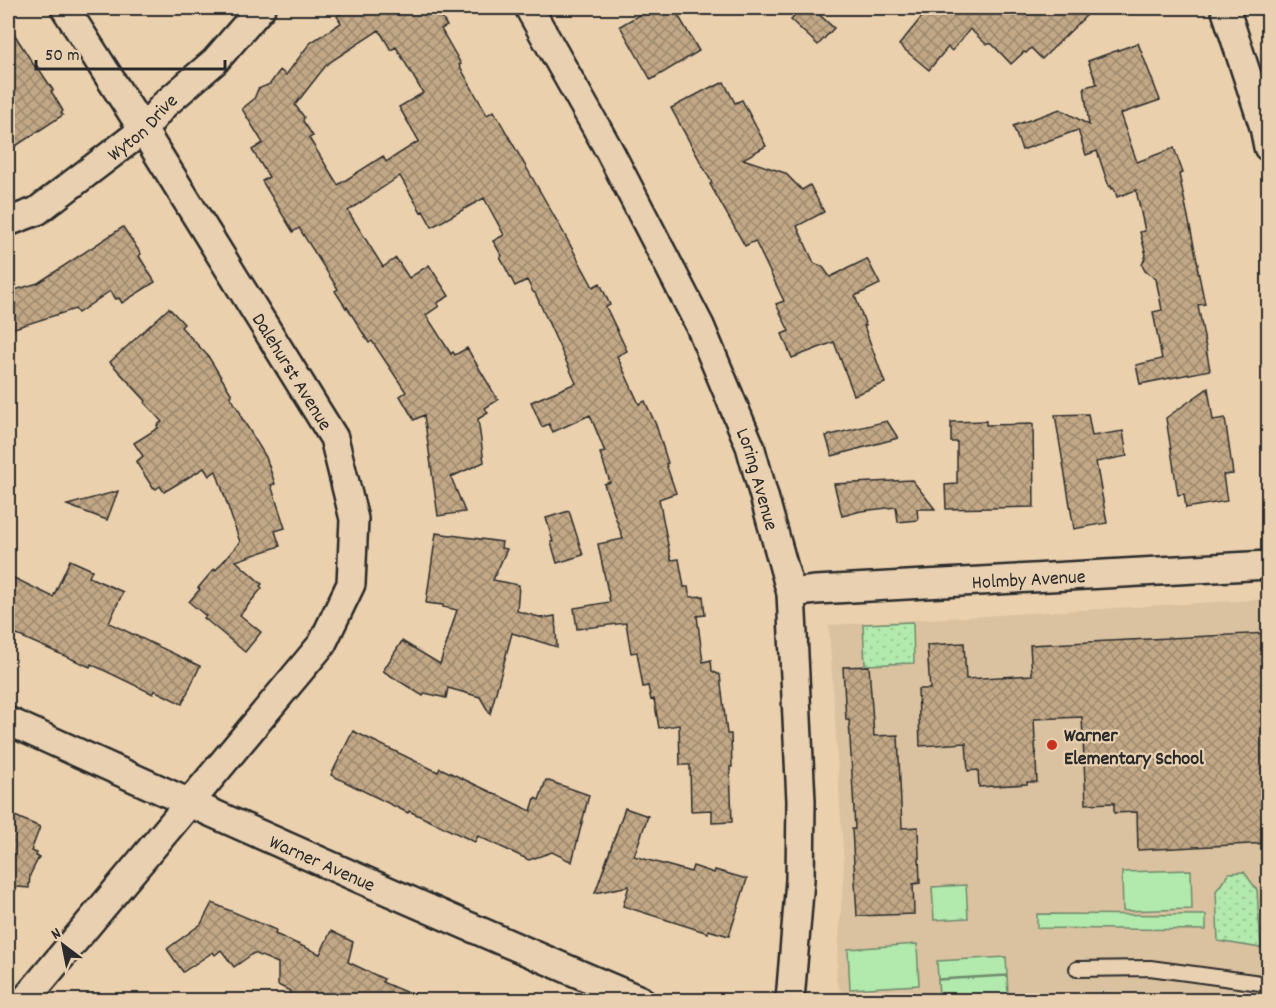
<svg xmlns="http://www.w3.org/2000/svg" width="1276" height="1008" font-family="Dekko,sans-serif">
<defs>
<pattern id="park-dots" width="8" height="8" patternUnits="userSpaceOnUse" patternTransform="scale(1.5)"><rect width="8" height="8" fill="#b2e9ad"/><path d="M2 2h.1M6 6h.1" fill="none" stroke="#99c895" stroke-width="1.8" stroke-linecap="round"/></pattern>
<pattern id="building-cross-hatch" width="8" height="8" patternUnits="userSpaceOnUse" patternTransform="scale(1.5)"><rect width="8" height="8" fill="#c2a886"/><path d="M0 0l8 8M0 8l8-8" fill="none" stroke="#9e896e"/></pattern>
</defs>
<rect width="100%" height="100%" fill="#ead0ad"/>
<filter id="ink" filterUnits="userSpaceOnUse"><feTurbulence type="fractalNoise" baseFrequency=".0167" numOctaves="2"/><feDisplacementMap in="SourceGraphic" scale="12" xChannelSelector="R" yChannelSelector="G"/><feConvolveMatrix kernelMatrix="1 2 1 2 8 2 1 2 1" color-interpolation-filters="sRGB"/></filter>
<g filter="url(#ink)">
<!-- built -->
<polygon fill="#dac19f" points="1268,599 1268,1000 956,1000 844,994 839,987 836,980 844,866 829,625"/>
<!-- grass -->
<g fill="#b2e9ad" stroke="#6e8a6c" stroke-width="1.5">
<polygon points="1191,870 1192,909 1123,911 1122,872"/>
<polygon points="966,885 968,918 934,920 932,887"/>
<polygon points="1037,914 1206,915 1206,930 1037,928"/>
<polygon points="917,944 919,985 850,989 848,949"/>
<polygon points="1006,957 1007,975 938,979 937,961"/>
<polygon points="1007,976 1008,995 939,998 938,980"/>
</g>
<!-- park -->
<g fill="url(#park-dots)" stroke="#6e8a6c" stroke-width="1.5">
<polygon points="913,622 914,663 865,665 863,624"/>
<polygon points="1244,872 1257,890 1261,948 1218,941 1216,891 1229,873"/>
</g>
<!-- building -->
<g fill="url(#building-cross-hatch)" stroke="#2b2b2b" stroke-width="1.5" fill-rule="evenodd">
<path d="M350,8H436L447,26L441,29L461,64L459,65L487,115L494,111L561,228L593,287L600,283L610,305L606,307L627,351L617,356L639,404L645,401L656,425L668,463L666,464L676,493L659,499L671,560L679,559L684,587H688L690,597L703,596L705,615L697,616L703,662L711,660L712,671L720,675L727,734H731L732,767H730L732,822L712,823V810L691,811L690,765H680L679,725L659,728L654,699L651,700L648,686L643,687L637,652L631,653L626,623L577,629L574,608L610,602L598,544L623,539L604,484L610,482L600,453L605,452L590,415L553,432L549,424L542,427L531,402L576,383L535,293L533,292L527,280L515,286L500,257L502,256L493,241L504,235L484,198L432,227L423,211L421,212L400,176L348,211L383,267L396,258L409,278L429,265L449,296L437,303L439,306L426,315L451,354L453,352L455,355L467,348L498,400L485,408L488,413L478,419L484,462L451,477L465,512L438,516L424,415L414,420L400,396L406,392L372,341L369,343L347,307L346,308L335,291L338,289L299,228L293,232L262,181L269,177L252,150L263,143L242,109L254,99L258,89L270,84L280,70L286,75L310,43L341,23L337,16ZM379,30L391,50L396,47L423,93L399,107L419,141L386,162L383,156L338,185L309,138L313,136L303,121L304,117L295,105L327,64Z"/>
<polygon points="651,8 674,8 699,51 651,80 620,26"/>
<polygon points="783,8 812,8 834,28 818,45 791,20 794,17"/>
<polygon points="929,8 1094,8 1042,59 1031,48 1026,53 1024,52 1011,64 992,44 986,44 970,29 952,51 948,47 929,70 899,45"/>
<polygon points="8,24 35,67 37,66 53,90 51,91 63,111 61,113 63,115 8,151 8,118 15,113 8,100"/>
<polygon points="1138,43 1160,100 1120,114 1137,162 1174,148 1183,173 1179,174 1198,265 1197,266 1205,304 1198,305 1210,370 1140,384 1136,365 1162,359 1153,312 1162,310 1156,279 1145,271 1142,265 1146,255 1140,232 1145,231 1136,190 1117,197 1114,188 1112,189 1111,186 1109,187 1097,151 1086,155 1078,130 1022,150 1013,126 1060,109 1089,125 1084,87 1097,84 1088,61"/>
<polygon points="724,82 735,103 742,100 766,146 743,159 785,173 802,190 810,185 824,212 797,226 814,263 823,267 830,277 867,259 880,284 855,296 866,326 864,326 885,383 854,395 834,342 792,358 782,334 789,331 776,304 784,301 755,241 745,246 710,184 712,183 671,108 713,86 714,87"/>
<polygon points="123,227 141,254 139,256 155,282 122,303 119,298 116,299 110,291 78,313 75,309 8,330 8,292 38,283"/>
<polygon points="169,308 184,324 181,327 208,356 232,395 230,396 241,414 240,415 266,457 275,484 271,485 285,528 275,531 280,546 236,561 262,584 260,586 262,588 240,615 261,632 245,652 204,618 206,616 189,602 200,589 198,588 214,569 215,571 240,542 216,471 209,476 204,468 164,492 160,486 156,489 154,487 153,488 136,462 143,456 134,443 158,428 157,425 162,422 145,403 146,401 110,362"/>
<polygon points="1208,388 1213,420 1225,418 1233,474 1223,475 1227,501 1186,508 1184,494 1178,495 1166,418"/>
<polygon points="1088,414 1092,436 1123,431 1127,456 1096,462 1107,523 1074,529 1055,415"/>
<polygon points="887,421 898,438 832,456 826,436"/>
<polygon points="986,421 986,425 1033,424 1034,507 946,509 945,485 957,484 957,442 951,442 951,422"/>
<polygon points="912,480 935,509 917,509 918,520 898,522 896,507 861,511 842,516 834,484"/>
<polygon points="118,491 107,520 67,505"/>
<polygon points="569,511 583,555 557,563 551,542 553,542 546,518"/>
<polygon points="436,533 502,542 501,548 507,549 493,580 519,585 517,611 543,618 555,616 557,647 512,633 490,714 480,697 448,688 446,698 425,693 423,696 383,671 402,641 440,664 457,610 443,607 443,605 426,603"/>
<polygon points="70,560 92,570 89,577 123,592 109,623 200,666 182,704 154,690 153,694 91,664 90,667 8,631 8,575 53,597"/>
<polygon points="1269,633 1269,843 1138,850 1137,812 1114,813 1114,803 1086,804 1082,717 1034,719 1037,782 1027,782 1027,784 979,787 978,770 968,771 966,743 920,746 918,689 930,689 927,645 964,643 966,679 1032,675 1030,645"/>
<polygon points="869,666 874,736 898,735 902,828 918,827 920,883 913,884 914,914 857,916 852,829 855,829 849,720 846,720 843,667"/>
<polygon points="353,731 438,772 440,768 531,811 535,798 539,800 546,780 589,795 572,862 552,852 529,860 478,836 475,842 409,811 408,813 331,775"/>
<polygon points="625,808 648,816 634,856 691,872 693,866 714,873 715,870 747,879 729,936 708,930 708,933 623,906 629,886 595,893"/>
<polygon points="8,813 40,827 31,851 37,853 36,856 39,857 30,875 29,888 17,887 10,902 8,902 8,872 9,859 8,858"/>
<polygon points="212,903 276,930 275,934 320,954 331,931 353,942 348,962 384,979 382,982 424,1000 288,1000 290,991 278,985 278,963 254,953 234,967 221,950 215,955 213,952 183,972 167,949 201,924"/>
</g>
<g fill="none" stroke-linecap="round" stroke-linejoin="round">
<!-- service casing -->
<g stroke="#2b2b2b" stroke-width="18">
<polyline id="service" points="1077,969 1150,968 1268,984"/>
</g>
<!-- minor casing -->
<g stroke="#2b2b2b" stroke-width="32">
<g id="minor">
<path id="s1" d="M529,8L609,150L700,326L750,446L791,593L801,801L800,880L790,1000"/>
<polyline points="1225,8 1264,127 1268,147"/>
<path id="s2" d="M8,222L37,211L143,130L164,105L215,61L261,8"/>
<path id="s3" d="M791,593L816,590L1268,565"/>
<path id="s4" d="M8,721C217,816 428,910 640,1000"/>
<polyline points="25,1000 322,644 351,584 354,519 334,438 143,130 65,8"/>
</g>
</g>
<!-- service -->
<use href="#service" stroke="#e8d0b0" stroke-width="14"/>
<!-- minor -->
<use href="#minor" stroke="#e8d0b0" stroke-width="27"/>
</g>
</g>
<!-- markers -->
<circle fill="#c8321e" stroke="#e8d0b0" stroke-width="2" cx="1052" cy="745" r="6"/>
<g text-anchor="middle" stroke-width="4.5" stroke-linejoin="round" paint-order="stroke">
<!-- street labels -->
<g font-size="20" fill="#2b2b2b" stroke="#e8d0b0">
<text dy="7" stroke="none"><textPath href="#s2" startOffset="166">Wyton Drive</textPath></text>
<text transform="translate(293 371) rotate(58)" y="7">Dalehurst Avenue</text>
<text dy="7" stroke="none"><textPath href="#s1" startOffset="525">Loring Avenue</textPath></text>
<text dy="7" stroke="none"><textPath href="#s3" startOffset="238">Holmby Avenue</textPath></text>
<text dy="7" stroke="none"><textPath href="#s4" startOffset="345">Warner Avenue</textPath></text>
</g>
<!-- poi labels -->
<g font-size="20" font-weight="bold" fill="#2b2b2b" stroke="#e8d0b0" text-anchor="start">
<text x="1064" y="741">Warner<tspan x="1064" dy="23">Elementary School</tspan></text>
</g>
</g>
<!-- margin -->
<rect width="1276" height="1008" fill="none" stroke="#e8d0b0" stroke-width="30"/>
<rect x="15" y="15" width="1246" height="978" fill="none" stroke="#2b2b2b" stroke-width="2" filter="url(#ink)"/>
<!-- north arrow -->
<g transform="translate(63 945) rotate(328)" stroke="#e8d0b0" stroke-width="4.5" paint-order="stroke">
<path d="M0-4.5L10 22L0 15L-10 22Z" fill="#2b2b2b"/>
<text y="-9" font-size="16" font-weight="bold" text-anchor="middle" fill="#2b2b2b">N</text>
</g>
<!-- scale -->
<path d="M36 60v9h189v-9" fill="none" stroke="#2b2b2b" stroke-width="3"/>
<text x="45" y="60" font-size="18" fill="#2b2b2b" stroke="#e8d0b0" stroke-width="4.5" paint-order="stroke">50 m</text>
</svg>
